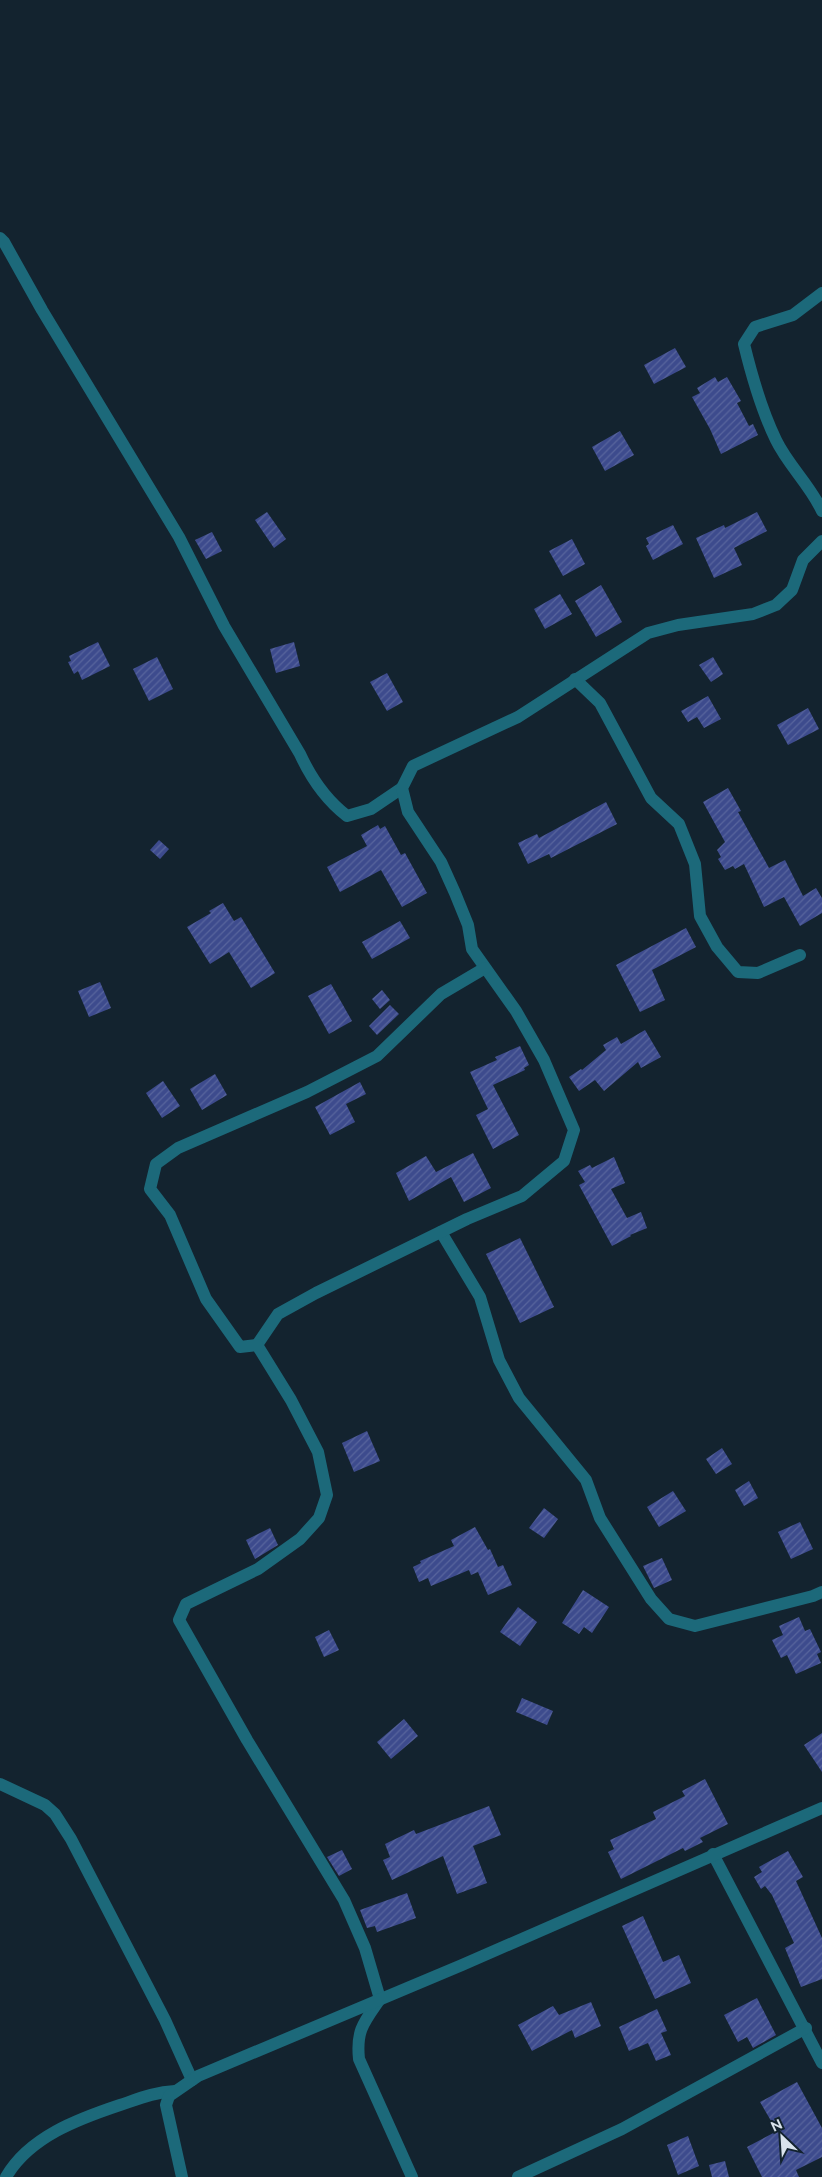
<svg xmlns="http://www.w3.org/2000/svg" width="822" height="2177" font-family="Raleway,sans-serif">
<defs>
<pattern id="building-hatch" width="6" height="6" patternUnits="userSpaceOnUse" patternTransform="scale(1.25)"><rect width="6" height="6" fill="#3d4b8d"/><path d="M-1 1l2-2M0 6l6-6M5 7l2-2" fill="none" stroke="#58659d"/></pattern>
</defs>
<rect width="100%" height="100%" fill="#13232f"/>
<!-- building -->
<g fill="url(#building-hatch)">
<polygon points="675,348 686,367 654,384 644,365"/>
<polygon points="715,377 718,382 727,377 741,401 737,403 749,426 753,424 758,435 721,454 710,429 692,397 700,393 697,388"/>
<polygon points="620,431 634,455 605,471 592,447"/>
<polygon points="267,512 286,539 274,548 255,520"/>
<polygon points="757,512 767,531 734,548 742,565 714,578 696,538 724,525 725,528"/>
<polygon points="673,525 683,544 653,560 646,546 649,544 646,538"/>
<polygon points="212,532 222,551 206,559 195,540"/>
<polygon points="572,539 585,564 563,576 549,551"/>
<polygon points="601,585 622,622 596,637 575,601"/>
<polygon points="560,594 572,614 545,629 534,609"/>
<polygon points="98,642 110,666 82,680 78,671 74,674 68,662 71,661 69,656"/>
<polygon points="294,642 300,666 276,673 270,649"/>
<polygon points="157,657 173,689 149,701 133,669"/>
<polygon points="713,657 723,674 711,682 699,665"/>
<polygon points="387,673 403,702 387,711 370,682"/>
<polygon points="708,696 721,719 704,728 697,717 688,722 681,711"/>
<polygon points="808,708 819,729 788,745 777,725"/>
<polygon points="728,788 741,811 738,812 769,868 785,860 803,896 816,888 822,898 822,913 800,926 784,897 764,907 744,864 735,869 733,866 725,870 718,859 721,857 717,850 725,842 703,802"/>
<polygon points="606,802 617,824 551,858 549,854 528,864 518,843 537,834 539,838"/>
<polygon points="378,825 380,829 385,826 401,855 405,853 427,893 402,907 381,870 340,892 327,867 367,846 361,835"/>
<polygon points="159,840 169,849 160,859 150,850"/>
<polygon points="223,903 234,921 241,917 275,973 251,988 229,952 210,964 187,927 211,913 209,911"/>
<polygon points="400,921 410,938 372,959 362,942"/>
<polygon points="686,928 696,947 652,970 665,1000 640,1012 616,965"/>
<polygon points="100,982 111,1008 89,1017 78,991"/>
<polygon points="331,984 352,1021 329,1034 308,996"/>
<polygon points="382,990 390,1000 380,1009 372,999"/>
<polygon points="390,1005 399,1014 377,1035 369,1026"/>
<polygon points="645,1030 661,1057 641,1068 638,1062 604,1091 595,1080 579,1091 569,1077 581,1069 582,1070 606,1050 603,1045 617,1037 621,1044"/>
<polygon points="520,1046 529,1065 524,1068 525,1070 493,1085 519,1135 493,1149 476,1115 488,1109 470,1072 497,1060 495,1057"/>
<polygon points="215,1074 227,1095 202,1110 190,1089"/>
<polygon points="163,1081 180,1106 162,1118 146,1093"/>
<polygon points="360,1082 366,1094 346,1104 355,1122 330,1135 315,1107"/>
<polygon points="473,1153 491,1188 464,1202 451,1177 409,1201 396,1173 426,1156 436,1172"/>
<polygon points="614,1157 625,1183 611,1189 627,1218 641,1212 647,1228 630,1235 631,1236 612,1246 579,1185 585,1182 578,1171 590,1165 592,1168"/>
<polygon points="520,1238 554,1307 520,1323 486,1254"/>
<polygon points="367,1431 380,1461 354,1472 342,1443"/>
<polygon points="722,1448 732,1464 716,1474 706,1459"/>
<polygon points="749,1481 758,1498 744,1506 735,1490"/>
<polygon points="673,1491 686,1511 659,1527 647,1507"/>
<polygon points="544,1508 558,1519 544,1538 529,1528"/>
<polygon points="800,1522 813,1549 791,1559 778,1532"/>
<polygon points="475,1527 488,1550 490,1549 498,1567 503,1565 512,1585 488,1595 478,1572 471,1575 469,1570 431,1586 428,1578 419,1582 413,1567 421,1563 420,1561 454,1546 451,1540"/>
<polygon points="270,1528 278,1545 255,1559 246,1540"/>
<polygon points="662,1558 672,1580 654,1588 643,1566"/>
<polygon points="583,1590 609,1607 592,1633 584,1627 579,1634 562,1623"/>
<polygon points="518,1607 537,1622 520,1646 500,1632"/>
<polygon points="799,1617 805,1631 810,1629 821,1652 817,1654 821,1663 796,1674 787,1655 781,1658 772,1640 783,1635 779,1626"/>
<polygon points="329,1630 339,1650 324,1657 315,1637"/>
<polygon points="522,1698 553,1711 547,1725 516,1712"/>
<polygon points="404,1719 418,1736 391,1759 377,1742"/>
<polygon points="822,1733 822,1772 804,1745"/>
<polygon points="705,1779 728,1824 700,1838 703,1842 685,1851 683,1848 621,1879 608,1852 614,1849 610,1840 656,1819 653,1812 685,1796 682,1791"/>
<polygon points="489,1806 501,1835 473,1846 487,1883 457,1894 443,1856 392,1880 383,1860 390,1857 385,1844 414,1830 416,1834"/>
<polygon points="342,1850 352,1869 339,1876 327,1857"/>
<polygon points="788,1851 803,1877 796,1881 822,1938 822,1979 801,1987 785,1948 794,1943 772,1895 765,1886 761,1889 754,1877 762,1872 759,1867"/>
<polygon points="407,1893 416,1918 377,1932 375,1926 367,1928 360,1910"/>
<polygon points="643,1916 663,1962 679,1955 691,1983 655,1999 622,1926"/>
<polygon points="757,1998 776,2035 753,2048 747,2037 738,2042 724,2015"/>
<polygon points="591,2002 601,2026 575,2038 572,2030 532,2051 518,2025 553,2006 559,2015"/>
<polygon points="657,2009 667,2031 661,2033 671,2055 656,2061 648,2043 629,2051 619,2027"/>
<polygon points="797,2082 822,2128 822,2157 796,2170 799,2177 762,2177 747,2147 777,2131 760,2102"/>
<polygon points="688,2136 699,2166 678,2175 667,2145"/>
<polygon points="725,2161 729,2177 712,2177 709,2165"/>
</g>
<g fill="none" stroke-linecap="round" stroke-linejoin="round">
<!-- street -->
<g stroke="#1c697a" stroke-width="12">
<path d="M0,238L4,242L42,310L179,537L224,626L300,754C311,778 325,799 347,816L371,809L402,788"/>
<path d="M822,293L793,315L755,327L744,344C752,377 761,409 776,440C788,465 810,485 822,511"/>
<polyline points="575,679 600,703 651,798 679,824 695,864 700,916 717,947 738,972 758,973 800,955"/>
<polyline points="441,1232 480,1297 499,1360 519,1398 586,1480 600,1518 651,1599 669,1619 695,1626 813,1596 822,1592"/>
<polyline points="257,1345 278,1314 316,1293 467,1219 522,1196 564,1161 574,1130 544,1060 516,1011 472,949 468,925 455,893 441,862 408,812 402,788 413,766 518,717 648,633 678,625 753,614 776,605 792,590 803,560 822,541"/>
<polyline points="0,1784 45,1805 55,1814 71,1839 165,2020 192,2080"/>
<polyline points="713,1854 822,2063"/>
<polyline points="380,1999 365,1948 344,1900 247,1740 179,1620 186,1604 258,1569 300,1539 319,1518 327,1495 318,1452 291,1400 257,1345 240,1347 206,1299 170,1215 150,1189 156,1164 178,1148 307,1092 377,1056 441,994 485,968"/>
<path d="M380,1999C364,2022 356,2030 359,2059L412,2177"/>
<path d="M6,2177C29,2137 78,2119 120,2105C138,2099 155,2092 175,2091"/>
<polyline points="182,2177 166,2105 169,2096 198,2076 462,1965 822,1808"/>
<polyline points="518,2177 622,2129 806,2028"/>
</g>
</g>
<!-- north arrow -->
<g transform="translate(782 2137) rotate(335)" stroke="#13232f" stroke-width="4" paint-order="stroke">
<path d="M0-4L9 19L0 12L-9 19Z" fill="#d9e3ec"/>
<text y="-8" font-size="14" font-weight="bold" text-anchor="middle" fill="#d9e3ec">N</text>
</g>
</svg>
